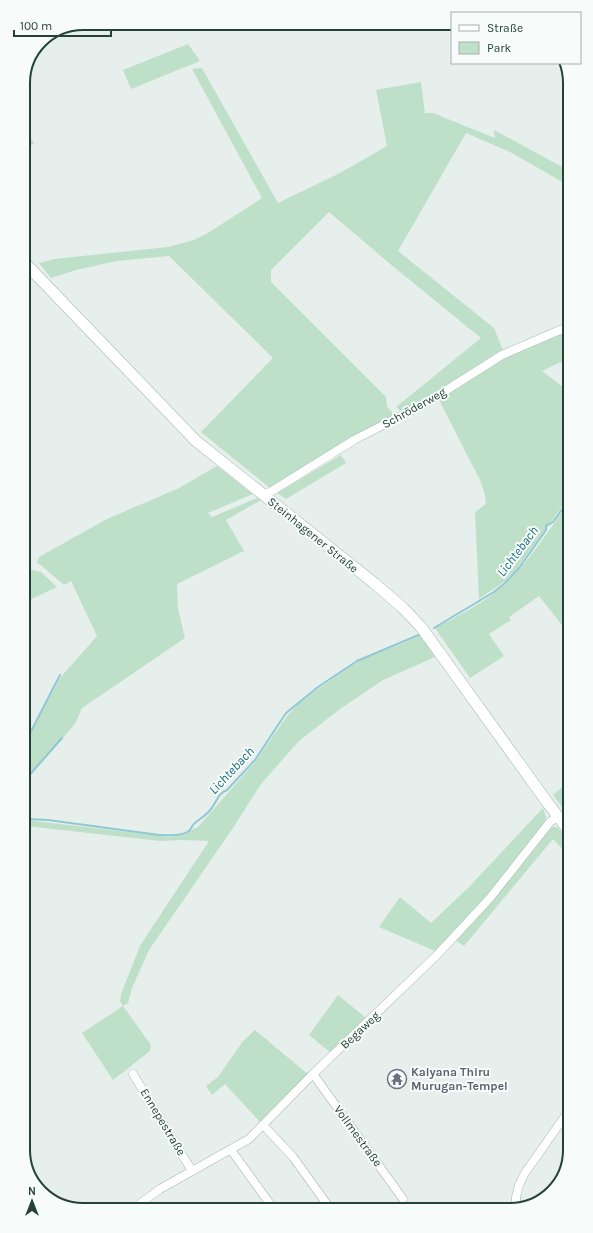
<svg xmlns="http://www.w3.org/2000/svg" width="593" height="1233" font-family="Karla,sans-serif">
<rect width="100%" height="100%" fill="#e6efeb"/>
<!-- green -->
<g fill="#bfe0c8">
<polygon points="188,44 200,61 131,89 123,70"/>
<polygon points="202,68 278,203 340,173 387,146 376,90 421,82 425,113 433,113 495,138 494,130 566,169 566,184 510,152 466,133 398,251 494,328 503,350 422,401 401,411 396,407 481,338 389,263 329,212 271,270 271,282 386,397 387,406 394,415 270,488 201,432 273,358 169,256 117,261 76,270 51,278 39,263 54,259 168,247 194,240 208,233 262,198 192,69"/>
<polygon points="23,127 25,127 34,144 23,149"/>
<polygon points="567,332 567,359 542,371 567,390 567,500 518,567 505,581 479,599 475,512 486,504 485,495 481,482 438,398 503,359"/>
<polygon points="341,455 346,463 286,499 277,493"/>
<polygon points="217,466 253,494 208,513 212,517 257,498 261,500 226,520 244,551 177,584 178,609 185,638 82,708 75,724 26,780 26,742 60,678 97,636 71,581 64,585 37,562 39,557 107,519 179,488"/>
<path d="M567,505L568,622L562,625L539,596L509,617L511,620L489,634L504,656L470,678L435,628C458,616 488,601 507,582C530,560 548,531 567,505Z"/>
<polygon points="25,568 41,572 57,587 25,602"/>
<polygon points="421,635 435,657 383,680 340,709 299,741 261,784 233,828 149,950 132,988 128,1003 123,1006 151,1045 150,1051 113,1080 82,1033 123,1006 120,1001 121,994 140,946 145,938 209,841 183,840 160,841 26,826 26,820 171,837 181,835 198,827 255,762 287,716 297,705 319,688 351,666 363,659 404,643"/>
<polygon points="568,782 569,816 553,795"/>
<path d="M543,808L546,817L545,822C510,866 476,913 435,951L379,927L400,897L431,923L469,887Z"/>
<polygon points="552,827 556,827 558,828 569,841 569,856 553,839 464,946 456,941"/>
<polygon points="338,995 366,1018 331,1053 309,1035"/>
<polygon points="255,1030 309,1075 260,1122 225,1084 212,1095 206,1086 218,1077 243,1041"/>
</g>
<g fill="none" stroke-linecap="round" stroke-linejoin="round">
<!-- stream -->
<g stroke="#8ec9d4" stroke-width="2">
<polyline points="434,628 494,592 505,583 519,568 534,547 546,530 546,526 553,522 567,503"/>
<polyline points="26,741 60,675"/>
<polyline points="26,779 62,738"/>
<path d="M26,819L48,820L159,835C168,835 182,837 190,830C192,827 192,825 195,823C202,817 209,814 213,806C217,800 219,793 227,790L255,760L286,713L318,687L357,661L421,634"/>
</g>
<!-- minor casing -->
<g stroke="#a8b8b2" stroke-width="9">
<g id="minor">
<polyline points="263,495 272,491 354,440 426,403 502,355 567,327"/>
<polyline points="133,1074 192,1171"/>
<polyline points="313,1074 403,1199"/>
<polyline points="263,1125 293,1157 329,1207"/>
<polyline points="231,1150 273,1208"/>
<polyline points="516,1206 516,1197 519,1185 525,1173 570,1109"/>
<polyline points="133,1209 160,1189 249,1139 313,1074 437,955 490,898 550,822 557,817"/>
</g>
</g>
<!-- secondary casing -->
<g stroke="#a4bbb3" stroke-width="12">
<polyline id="secondary" points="24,262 196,441 374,583 403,608 421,627 547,802 569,831"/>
</g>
<!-- minor -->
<use href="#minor" stroke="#fff" stroke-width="8"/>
<!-- secondary -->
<use href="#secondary" stroke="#fff" stroke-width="11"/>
</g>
<!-- icons -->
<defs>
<g id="temple-ring" transform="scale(1)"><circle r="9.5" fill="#f7fbf9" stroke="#6b7280" stroke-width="1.5"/><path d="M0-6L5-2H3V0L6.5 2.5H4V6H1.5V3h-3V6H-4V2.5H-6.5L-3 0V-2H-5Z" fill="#6b7280"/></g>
</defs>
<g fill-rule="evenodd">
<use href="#temple-ring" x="397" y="1079"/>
</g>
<g text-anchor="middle" stroke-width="4" stroke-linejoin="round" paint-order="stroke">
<!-- street labels -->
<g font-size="12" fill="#24423a" stroke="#f7fbf9">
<text transform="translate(414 408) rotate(-29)" y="4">Schröderweg</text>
<text transform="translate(313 535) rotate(39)" y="4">Steinhagener Straße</text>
<text transform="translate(360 1030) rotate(-43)" y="4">Begaweg</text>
<text transform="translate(163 1122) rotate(59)" y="4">Ennepestraße</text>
<text transform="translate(358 1136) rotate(54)" y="4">Vollmestraße</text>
</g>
<!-- worship labels -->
<g font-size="12" font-weight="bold" fill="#5b616d" stroke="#f7fbf9" text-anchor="start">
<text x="411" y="1076">Kalyana Thiru<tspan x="411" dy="14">Murugan-Tempel</tspan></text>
</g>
<!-- water labels -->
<g font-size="13" font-style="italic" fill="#1c6f80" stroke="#f7fbf9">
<text transform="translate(517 551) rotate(-53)" y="5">Lichtebach</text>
<text transform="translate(231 770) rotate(-47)" y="5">Lichtebach</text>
</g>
</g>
<!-- crop -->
<path d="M0 0H593V1233H0ZM83 30H510A53 53 0 0 1 563 83V1150A53 53 0 0 1 510 1203H83A53 53 0 0 1 30 1150V83A53 53 0 0 1 83 30Z" fill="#f7fbf9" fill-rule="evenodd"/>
<path fill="none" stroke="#24423a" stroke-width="2" d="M83 30H510A53 53 0 0 1 563 83V1150A53 53 0 0 1 510 1203H83A53 53 0 0 1 30 1150V83A53 53 0 0 1 83 30Z"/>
<!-- legend -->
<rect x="451" y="12" width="130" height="52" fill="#f7fbf9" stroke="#a3b1ad"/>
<rect x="459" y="25" width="20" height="6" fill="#ffffff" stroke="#a3b1ad"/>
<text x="487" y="32" font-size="12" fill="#24423a">Straße</text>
<rect x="459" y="42" width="20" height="12" fill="#bfe0c8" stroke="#a3b1ad"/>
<text x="487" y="52" font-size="12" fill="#24423a">Park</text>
<!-- north arrow -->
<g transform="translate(32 1201)" stroke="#f7fbf9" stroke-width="3" paint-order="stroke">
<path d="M0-3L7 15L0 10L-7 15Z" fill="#24423a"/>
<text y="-6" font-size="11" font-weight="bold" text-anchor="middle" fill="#24423a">N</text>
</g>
<!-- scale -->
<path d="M14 30v6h97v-6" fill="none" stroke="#24423a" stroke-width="2"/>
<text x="20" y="30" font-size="12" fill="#24423a" stroke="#f7fbf9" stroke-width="3" paint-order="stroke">100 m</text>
</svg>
